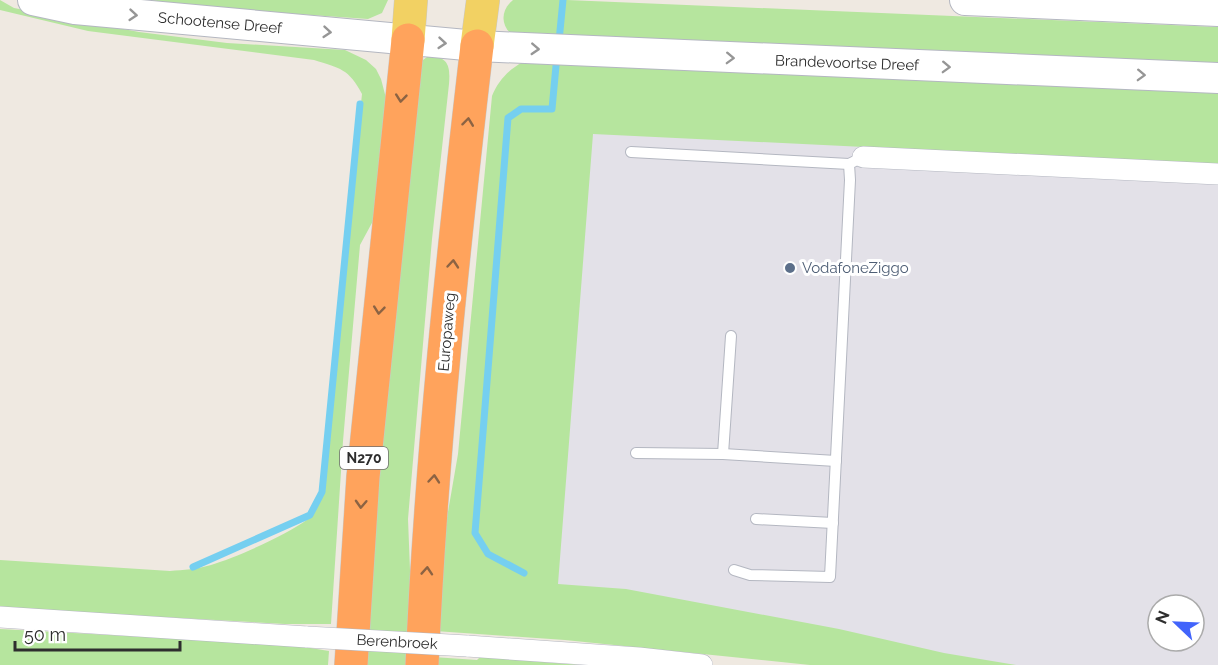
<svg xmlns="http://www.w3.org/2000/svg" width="1218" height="665" font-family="Raleway,sans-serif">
<rect width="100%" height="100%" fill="#efe9e1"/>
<!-- industrial -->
<path fill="#e3e1e8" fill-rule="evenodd" d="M567,87L1218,117V665H911L545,597ZM1158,605H1194V641H1158Z"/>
<!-- green -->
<g fill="#b6e59e">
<path d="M0,0L14,8L139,32L227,43L345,50L366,60L376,69L381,79L387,102L373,221L360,245L343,441L331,624H285L0,608V560L170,571C183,570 198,569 211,565C237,557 287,535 308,519C313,515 316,509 319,504L362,94C349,69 340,68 314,60L88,31L0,10Z"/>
<polygon points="149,0 388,0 382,13 368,19 225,9"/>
<path d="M513,0H567L1218,27V70L512,35C500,24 501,10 513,0Z"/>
<path d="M434,56C450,59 450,70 449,84L432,239L408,519L412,621L409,665H364L373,528L414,91L423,60L427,57Z"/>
<path d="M523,62L1218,91V164L593,134L558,584L626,589L839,629L944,653L1016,665H810L565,640L435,631L439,564L458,454L492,96C498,81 508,70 523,62Z"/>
<polygon points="0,629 292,645 329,651 328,665 0,665"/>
<polygon points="433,657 477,660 480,657 581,665 433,665"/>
</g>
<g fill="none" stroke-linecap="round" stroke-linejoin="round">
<!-- stream -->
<g stroke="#75cff0" stroke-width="7">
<polyline points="559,41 563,0"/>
<polyline points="193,567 310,515 322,492 360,104"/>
<polyline points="524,573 488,554 475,533 508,118 521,109 552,109 557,55"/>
</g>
<!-- lane casing -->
<g stroke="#b4b7c1" stroke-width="12">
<g id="lane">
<polyline points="631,152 849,164"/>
<polyline points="636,453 723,454 836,461"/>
<polyline points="723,454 731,336"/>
<polyline points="756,519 833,523"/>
<polyline points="734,570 750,575 830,577 850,180 849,164 863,157"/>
</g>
</g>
<!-- street casing -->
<g stroke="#b4b7c1" stroke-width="22">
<g id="street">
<polyline points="863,157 1218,174"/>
<polyline points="0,617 307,637"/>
<polyline points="467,646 639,658 702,665"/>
</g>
</g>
<!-- secondary casing -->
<g stroke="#b4b7c1" stroke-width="32">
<g id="secondary">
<polyline points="33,0 75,9 477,46 1218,78"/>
<polyline points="965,0 1218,11"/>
</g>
</g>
<!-- primary casing -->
<g stroke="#c9c9c9" stroke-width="34">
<g id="primary">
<polyline points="408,40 411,0"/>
<polyline points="477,46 483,0"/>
</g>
</g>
<!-- highway casing -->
<g stroke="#c9c9c9" stroke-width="34">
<g id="highway">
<polyline points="351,665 363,477 408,40"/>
<path d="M422,665C431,458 453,252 477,46"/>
</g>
</g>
<!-- lane -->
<use href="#lane" stroke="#fff" stroke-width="10"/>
<!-- street -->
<use href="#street" stroke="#fff" stroke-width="21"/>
<!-- secondary -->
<use href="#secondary" stroke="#fff" stroke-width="30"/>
<!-- primary -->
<use href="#primary" stroke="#f2d163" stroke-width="33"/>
<!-- highway -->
<use href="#highway" stroke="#ffa35c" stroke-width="33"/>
<!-- street-bridge casing -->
<g stroke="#b4b7c1" stroke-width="22" stroke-linecap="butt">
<polyline id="street-bridge" points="307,637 467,646"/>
</g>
<!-- street-bridge -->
<use href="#street-bridge" stroke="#fff" stroke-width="21"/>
</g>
<!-- one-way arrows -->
<defs><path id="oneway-chevron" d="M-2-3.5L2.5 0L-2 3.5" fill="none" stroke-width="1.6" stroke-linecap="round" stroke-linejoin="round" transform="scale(1.5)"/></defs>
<g stroke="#969696">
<use href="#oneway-chevron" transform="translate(133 15) rotate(5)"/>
<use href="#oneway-chevron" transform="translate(327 32) rotate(5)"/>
<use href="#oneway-chevron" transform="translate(442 43) rotate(5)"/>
<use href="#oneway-chevron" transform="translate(535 49) rotate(3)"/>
<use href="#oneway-chevron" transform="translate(730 58) rotate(2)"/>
<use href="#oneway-chevron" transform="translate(946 67) rotate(2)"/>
<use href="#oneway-chevron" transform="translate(1141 75) rotate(2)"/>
</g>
<g stroke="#8c6343">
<use href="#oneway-chevron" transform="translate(401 98) rotate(96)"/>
<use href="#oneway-chevron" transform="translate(468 122) rotate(-83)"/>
<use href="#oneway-chevron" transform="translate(453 264) rotate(-85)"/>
<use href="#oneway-chevron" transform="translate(379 310) rotate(96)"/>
<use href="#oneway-chevron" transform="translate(434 479) rotate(-85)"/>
<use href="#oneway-chevron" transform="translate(361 504) rotate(93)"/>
<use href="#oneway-chevron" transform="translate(427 571) rotate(-86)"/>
</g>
<!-- markers -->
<circle fill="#5c6f8a" stroke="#fff" stroke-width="2" cx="790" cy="268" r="6"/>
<g text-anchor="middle" stroke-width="6" stroke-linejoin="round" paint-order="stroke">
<!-- shield labels -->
<rect fill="#fff" stroke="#6d6d6d" stroke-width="1.5" x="340" y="447" width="48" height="22" rx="4.5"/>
<g font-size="14" font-weight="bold" fill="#2e2e2e">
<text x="364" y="463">N270</text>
</g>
<!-- street labels -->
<g font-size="15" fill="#2e2e2e" stroke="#fff">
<text transform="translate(220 23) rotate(5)" y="5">Schootense Dreef</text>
<text transform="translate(847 63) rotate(2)" y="5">Brandevoortse Dreef</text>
<text transform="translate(447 332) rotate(-85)" y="5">Europaweg</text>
<text transform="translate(397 642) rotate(3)" y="5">Berenbroek</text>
</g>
<!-- service labels -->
<g font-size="15" fill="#4e5e75" stroke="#fff" text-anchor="start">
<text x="802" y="273">VodafoneZiggo</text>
</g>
</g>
<!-- north arrow -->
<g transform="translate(1176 623) rotate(293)"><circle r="28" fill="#ffffff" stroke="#ababab" stroke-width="1.5"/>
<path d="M0-4.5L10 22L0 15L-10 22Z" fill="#4264fb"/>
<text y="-9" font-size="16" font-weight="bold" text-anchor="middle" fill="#2e2e2e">N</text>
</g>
<!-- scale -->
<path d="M15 641v9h165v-9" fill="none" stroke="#2e2e2e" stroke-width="3"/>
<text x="24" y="641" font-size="18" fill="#2e2e2e" stroke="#ffffff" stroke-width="4.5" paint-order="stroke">50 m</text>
</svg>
